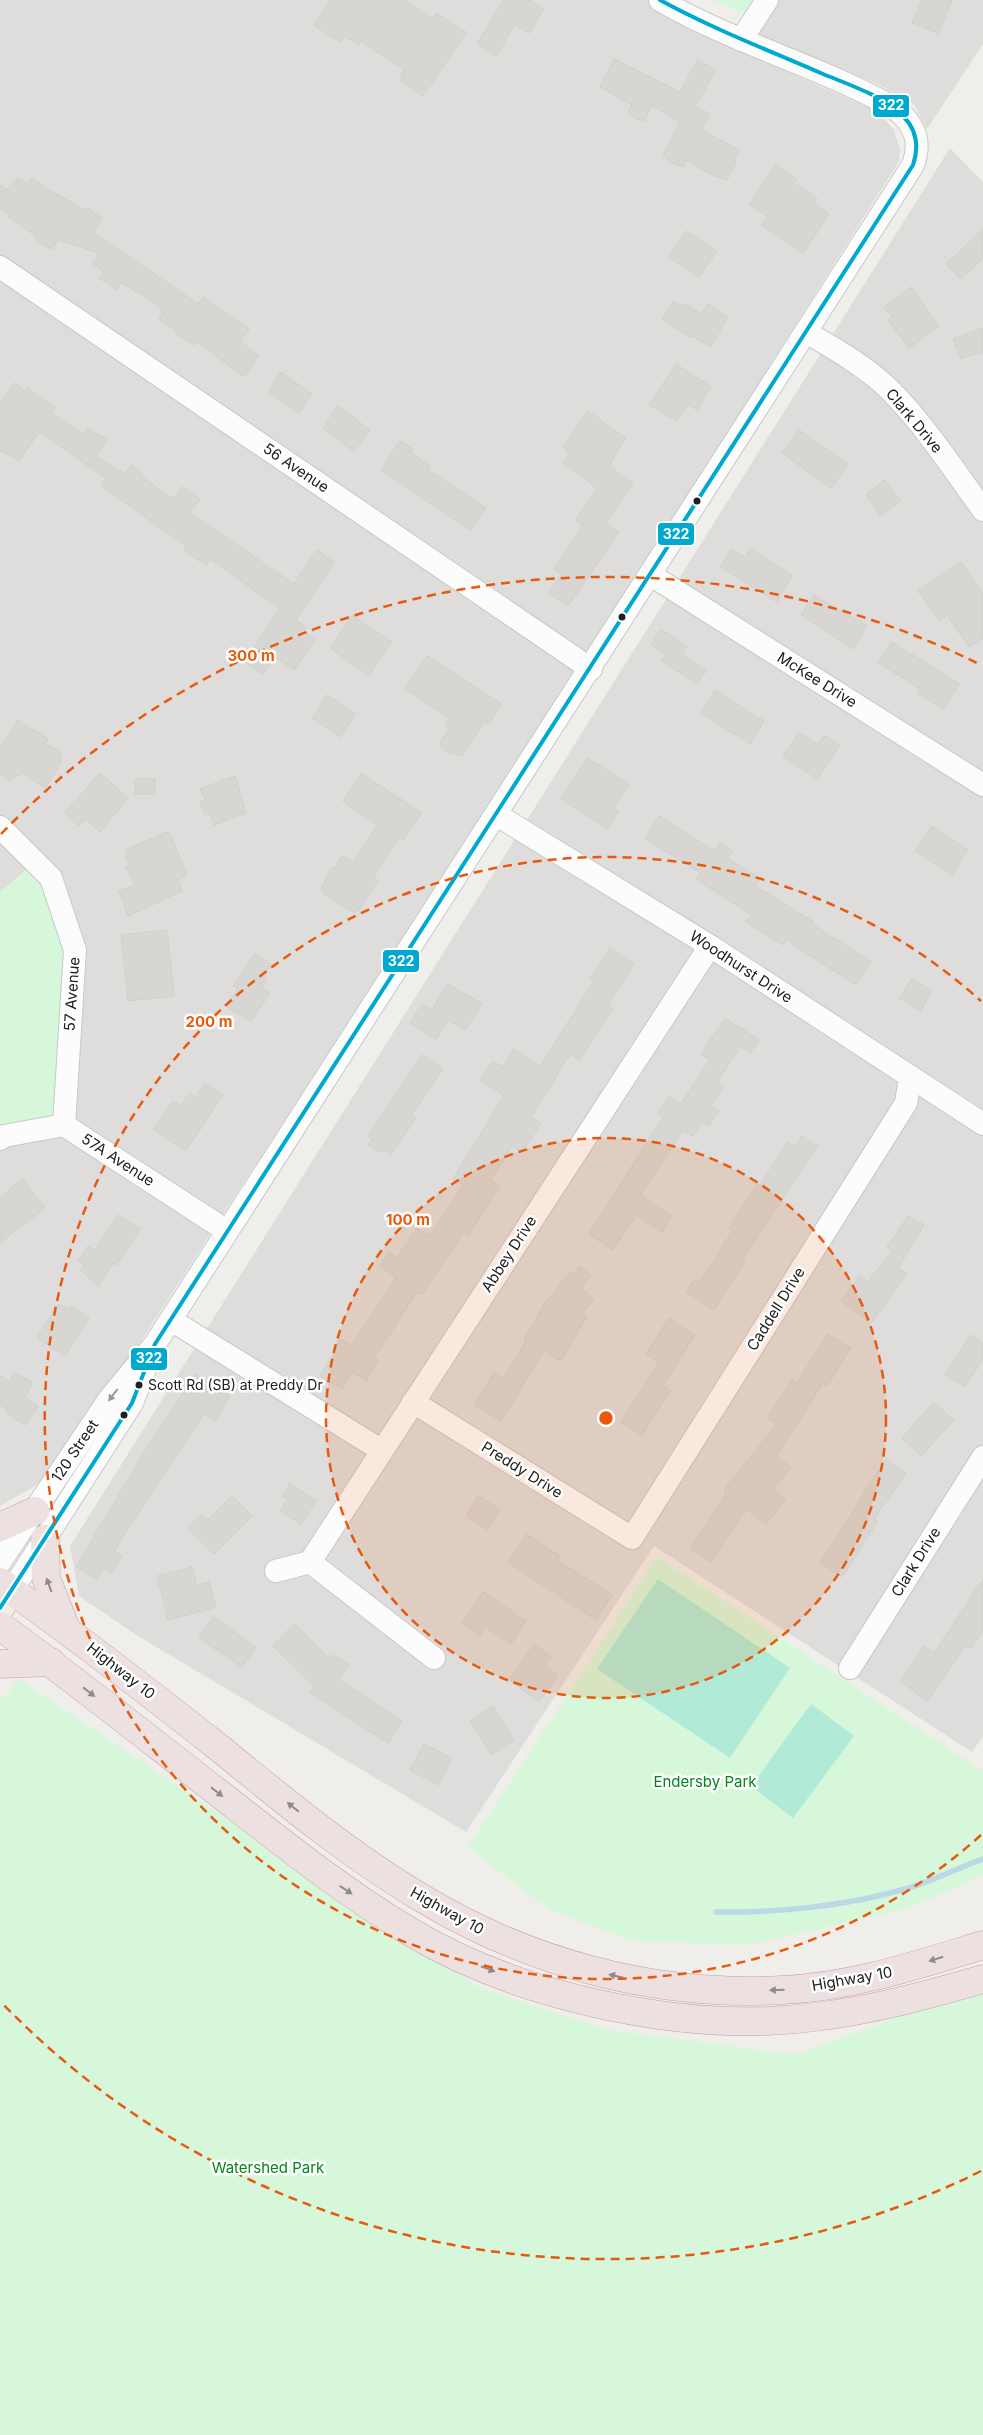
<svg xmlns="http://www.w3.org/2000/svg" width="983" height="2435" font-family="Inter,sans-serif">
<rect width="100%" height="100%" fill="#efeeea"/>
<!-- residential -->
<g fill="#dedddb">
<polygon points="0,0 646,0 673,19 693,30 869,108 886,121 894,130 900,150 899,161 893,171 583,660 54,1475 0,1506"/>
<polygon points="764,0 983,0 983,44 927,129 913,103 874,82 746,29"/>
<polygon points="950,148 983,182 983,1736 972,1752 654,1546 466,1832 138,1636 79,1596 70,1546"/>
</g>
<!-- park -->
<g fill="#d6f7da">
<polygon points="711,0 753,0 744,13"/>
<polygon points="29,867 42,881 68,954 58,1119 0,1131 0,892"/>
<polygon points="657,1557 983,1771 983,1875 906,1909 749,1945 634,1941 549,1910 468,1847"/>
<polygon points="18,1679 478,1987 604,2029 795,2055 983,1986 983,2435 0,2435 0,1696 8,1695"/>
</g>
<!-- pitch -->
<g fill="#b1ebd8">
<polygon points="658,1579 790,1668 730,1758 597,1669"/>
<polygon points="811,1704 854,1736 793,1818 751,1786"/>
</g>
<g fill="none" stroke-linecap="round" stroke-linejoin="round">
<!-- stream -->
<path stroke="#bad8e5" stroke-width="5.5" d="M716,1912C776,1913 847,1906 905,1889C931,1882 957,1868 983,1859"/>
</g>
<!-- building -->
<g fill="#d8d6d2" stroke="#d2d0cb">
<polygon points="331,0 405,0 433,19 436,13 466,32 423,96 401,81 403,77 400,75 404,69 360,41 358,45 344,36 340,42 314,25"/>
<polygon points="504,0 530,0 544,9 529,33 515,24 496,56 477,43"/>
<polygon points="922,0 952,0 938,33 912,23"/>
<polygon points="614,59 680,92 698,60 716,70 695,106 710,114 701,130 739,150 734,161 736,162 727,180 714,176 686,160 683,167 672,163 663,155 680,122 652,105 644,121 635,118 628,113 632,105 600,87"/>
<polygon points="775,165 797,179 794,183 817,199 814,203 829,214 803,254 762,225 767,216 749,205"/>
<polygon points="32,177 48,189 86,211 88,208 102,218 93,232 198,304 203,297 249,329 240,342 259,355 244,377 196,341 194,345 175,334 177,331 159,319 163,313 160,311 162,308 138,291 137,293 121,282 117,290 99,278 104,271 92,263 99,253 59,240 52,249 42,245 35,238 36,236 8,217 9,215 0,208 0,185 7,190 18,178 27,184"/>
<polygon points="983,229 983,258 961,279 946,264"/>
<polygon points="686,231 717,251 699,277 669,257"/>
<polygon points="911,287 939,326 909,348 888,320 892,317 884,307"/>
<polygon points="674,301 683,307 685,303 701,314 708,304 728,317 710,347 693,336 691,338 662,319"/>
<polygon points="983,328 983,352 961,359 953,339"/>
<polygon points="676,364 711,387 697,410 688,404 677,421 649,405"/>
<polygon points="281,372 312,394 299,414 268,392"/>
<polygon points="14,383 25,391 27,388 55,408 52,413 83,434 88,428 107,440 96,456 125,474 131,465 143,475 142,477 173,499 182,487 200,499 190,513 294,584 317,550 334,562 296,620 307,628 304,631 315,639 294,670 275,657 263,675 245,663 279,608 210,559 206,565 184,551 187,546 103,488 102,484 106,478 39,432 19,461 0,450 0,404"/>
<polygon points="338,406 370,430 354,451 323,429"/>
<polygon points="588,411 626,438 609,466 633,484 606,523 619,532 568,606 549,593 562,574 554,569 583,525 575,520 597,488 563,463 569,454 563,447"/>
<polygon points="799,430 848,464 831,488 782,453"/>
<polygon points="400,441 413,449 411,453 430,466 428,470 486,508 471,531 381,470"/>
<polygon points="885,480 901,501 881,516 866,494"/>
<polygon points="731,549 745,557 750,549 793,575 777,602 720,567"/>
<polygon points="961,562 983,594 983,638 969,647 947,615 939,621 918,591"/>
<polygon points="814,595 867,626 853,649 801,615"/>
<polygon points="352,615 392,642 369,675 330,648"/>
<polygon points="661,629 687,646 682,654 706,671 697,684 661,661 666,654 651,645"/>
<polygon points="892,642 959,684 943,709 917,693 920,689 878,662"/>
<polygon points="427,656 502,704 489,724 485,721 462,756 445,751 439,744 449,728 445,725 449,718 405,689"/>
<polygon points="715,690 764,721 750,744 701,713"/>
<polygon points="327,695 356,714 340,737 312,718"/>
<polygon points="18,720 48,739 45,743 61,753 61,763 45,788 22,773 10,780 0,773 0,748"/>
<polygon points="799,732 818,744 824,735 840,745 818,779 783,756"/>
<polygon points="587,758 629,784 614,808 619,811 608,829 561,799"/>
<polygon points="100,773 128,798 100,832 85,819 79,826 65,813"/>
<polygon points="361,773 422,813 403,840 399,837 373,877 378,880 357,912 353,912 324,894 326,891 321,889 331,868 335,867 342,856 354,861 377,825 343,801"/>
<polygon points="235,776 246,813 214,825 210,814 205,815 200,802 205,800 200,789"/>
<rect x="135" y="779" width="20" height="15"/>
<polygon points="659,816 715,851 720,842 733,851 728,858 760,879 755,886 814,922 812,924 871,962 856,985 786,940 783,945 746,922 751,915 696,879 700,873 645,838"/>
<polygon points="932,826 968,850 952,875 915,851"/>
<polygon points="169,831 187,875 178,880 182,891 128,916 119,891 135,885 126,867 129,865 125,857 128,855 125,850"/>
<polygon points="167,930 174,996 128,1001 121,935"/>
<polygon points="610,948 634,964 608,1005 613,1009 580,1060 570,1054 531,1117 541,1123 522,1152 512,1146 491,1180 500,1186 468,1236 464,1233 422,1295 417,1292 374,1358 378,1360 366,1381 352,1372 342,1389 320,1376 341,1339 352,1345 396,1278 380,1266 389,1252 397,1258 417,1228 430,1236 463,1185 453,1179 504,1095 480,1080 493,1061 503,1067 514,1049 540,1066 594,981 590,979"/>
<polygon points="255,954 271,964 263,976 267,979 262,988 270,993 251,1022 226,1006 238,989 233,986"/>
<polygon points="912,978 932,991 920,1011 899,998"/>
<polygon points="448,984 482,1004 465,1030 448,1020 436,1039 410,1023 422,1004 432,1010"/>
<polygon points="725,1018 759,1040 750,1053 740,1047 717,1083 723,1087 711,1106 719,1111 709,1126 702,1121 693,1136 683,1130 640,1195 672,1216 662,1232 636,1215 613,1250 589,1234 663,1117 658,1114 669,1096 681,1104 710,1060 701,1054"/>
<polygon points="422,1055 443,1069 412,1115 416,1118 391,1155 383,1149 380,1153 368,1145 372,1139 368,1136"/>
<polygon points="205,1084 223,1095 186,1151 154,1130 173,1101 181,1106 189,1093 196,1097"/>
<polygon points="802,1136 818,1146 743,1259 745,1261 714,1310 686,1292 694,1280 699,1283 733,1230 729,1228 757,1185 760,1186 788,1142 796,1147"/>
<polygon points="23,1179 45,1208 0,1243 0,1197"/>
<polygon points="118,1215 140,1229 116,1265 114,1263 98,1286 80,1270 84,1266 78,1261 88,1246 95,1250"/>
<polygon points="908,1216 924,1225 898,1268 907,1274 871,1323 841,1301 860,1276 868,1282 892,1250 887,1247"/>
<polygon points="580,1266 591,1275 580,1288 594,1299 582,1313 587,1316 561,1361 544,1351 501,1421 474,1405 494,1373 503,1379 526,1341 524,1340 545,1303 569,1273 572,1275"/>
<polygon points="59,1304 69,1310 71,1306 89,1318 65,1356 37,1338"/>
<polygon points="669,1318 695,1335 663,1385 671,1390 642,1435 621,1422 659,1362 646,1354"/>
<polygon points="828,1334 851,1348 827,1386 823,1383 777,1455 791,1467 773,1489 786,1499 766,1524 747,1509 711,1562 690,1548 727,1492 724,1490 777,1424 767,1418 792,1379 797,1383"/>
<polygon points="970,1335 983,1343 983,1359 965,1387 945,1374"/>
<polygon points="15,1372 33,1383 25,1397 38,1406 25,1425 5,1412 7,1409 0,1405 0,1375 9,1381"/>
<polygon points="195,1374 230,1397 215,1421 204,1414 114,1551 122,1556 112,1573 104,1568 97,1580 76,1567 144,1453"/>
<polygon points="934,1402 954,1420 921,1456 902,1438"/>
<polygon points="886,1459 906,1473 874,1519 878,1521 842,1577 820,1563"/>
<polygon points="290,1484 316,1500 301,1524 280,1511 288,1499 282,1496"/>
<polygon points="232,1496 252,1516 214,1554 188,1528 202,1514 208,1520"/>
<polygon points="478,1496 500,1510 488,1530 466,1516"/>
<polygon points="526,1534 560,1556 557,1560 612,1595 596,1620 508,1562"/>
<polygon points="192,1567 197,1585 209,1582 216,1607 168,1620 157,1576"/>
<polygon points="983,1579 983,1631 971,1649 966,1645 928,1701 900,1681 924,1646 934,1653"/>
<polygon points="483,1592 526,1621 511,1644 486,1627 480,1636 462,1623"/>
<polygon points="213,1617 256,1647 242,1667 199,1638"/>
<polygon points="294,1624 330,1659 333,1655 349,1664 339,1680 402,1721 388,1743 310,1692 314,1686 273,1646"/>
<polygon points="534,1645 552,1657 545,1666 558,1675 539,1702 509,1680"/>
<polygon points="493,1706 514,1740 491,1755 470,1721"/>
<polygon points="424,1744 452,1758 439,1785 410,1770"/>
</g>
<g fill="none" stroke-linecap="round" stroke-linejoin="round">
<!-- minor casing -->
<g stroke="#c8c8c6" stroke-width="24">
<g id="minor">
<polyline points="741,40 767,0"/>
<polyline points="0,267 591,669"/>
<path d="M806,332C835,349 867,367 891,391C926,427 954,470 983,510"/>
<polyline points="651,575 983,785"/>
<polyline points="497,815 710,946 983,1124"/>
<polyline points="0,827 51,878 75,950 64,1125"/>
<polyline points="0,1139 4,1136 64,1125 227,1231"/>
<polyline points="171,1320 381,1450"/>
<polyline points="413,1402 632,1538 906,1103 910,1078"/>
<path d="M0,1562L110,1398L155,1344L913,165C922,141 914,124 896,109C821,66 735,44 660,0"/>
<polyline points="276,1571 310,1562"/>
<polyline points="12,1590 132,1403 147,1364"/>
<polyline points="434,1658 310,1562 710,946"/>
<polyline points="850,1668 983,1457"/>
</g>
</g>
<!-- major casing -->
<g stroke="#a69f85" stroke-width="29">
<polyline id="major" points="0,1608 12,1590"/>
</g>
<!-- highway casing -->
<g stroke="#c79ea6" stroke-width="29">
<g id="highway">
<polyline points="0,1527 35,1511"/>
<polyline points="45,1539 46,1578 66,1629"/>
<path d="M0,1582C75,1635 147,1691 218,1747C283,1800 348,1854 420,1897C529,1963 654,1997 782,1990C851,1987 917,1965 983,1945"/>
<path d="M0,1626C77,1681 150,1740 225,1798C285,1845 344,1892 409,1931C520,1998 687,2034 815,2017C873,2010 928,1995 983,1979"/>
<polyline points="0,1664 51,1662"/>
</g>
</g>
<!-- minor -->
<use href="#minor" stroke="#fdfcfc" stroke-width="22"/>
<!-- major -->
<use href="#major" stroke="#f2eee6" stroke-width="28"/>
<!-- highway -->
<use href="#highway" stroke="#ece0e0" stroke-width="28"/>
<!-- bus-1 casing -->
<g stroke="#fff" stroke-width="8">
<path id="bus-1" d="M0,1608L132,1403L155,1344L913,165C919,147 917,130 903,116C886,97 847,84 823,74C768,50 713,29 660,0"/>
</g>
<!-- bus-1 -->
<use href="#bus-1" stroke="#00a9ce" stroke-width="4"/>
</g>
<!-- one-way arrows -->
<defs><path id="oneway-solid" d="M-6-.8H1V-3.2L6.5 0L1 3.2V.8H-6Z" transform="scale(1.25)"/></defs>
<use fill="#9a9999" href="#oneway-solid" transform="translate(113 1395) rotate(128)"/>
<g fill="#918a8a">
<use href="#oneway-solid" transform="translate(49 1585) rotate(-110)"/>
<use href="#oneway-solid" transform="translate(89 1692) rotate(38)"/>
<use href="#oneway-solid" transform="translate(217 1792) rotate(38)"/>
<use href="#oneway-solid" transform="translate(293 1807) rotate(-141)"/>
<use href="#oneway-solid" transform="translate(346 1890) rotate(33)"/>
<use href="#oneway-solid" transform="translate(936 1959) rotate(163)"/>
<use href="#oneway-solid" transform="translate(488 1969) rotate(20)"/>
<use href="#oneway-solid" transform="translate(616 1976) rotate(-167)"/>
<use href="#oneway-solid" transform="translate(777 1990) rotate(179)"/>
</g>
<!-- distance rings -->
<circle cx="606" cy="1418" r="280" fill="#e8590c" fill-opacity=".12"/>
<g fill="none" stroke="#e8590c" stroke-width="2.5" stroke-dasharray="9 6">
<circle cx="606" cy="1418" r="280"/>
<path d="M981 1835A561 561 0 1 1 981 1001"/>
<path d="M981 2171A841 841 0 0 1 1 2002M1 834A841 841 0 0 1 981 665"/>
</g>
<!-- markers -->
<g fill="#212121" stroke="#fff" stroke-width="2">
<circle cx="697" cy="501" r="4.5"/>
<circle cx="622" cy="617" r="4.5"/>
<circle cx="139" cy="1385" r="4.5"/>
<circle cx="124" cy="1415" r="4.5"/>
</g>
<g text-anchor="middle" stroke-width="5" stroke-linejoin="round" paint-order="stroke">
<!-- bus labels -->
<g font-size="14" fill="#212121" stroke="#fff" text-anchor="start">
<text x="148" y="1390">Scott Rd (SB) at Preddy Dr</text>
</g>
<!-- street labels -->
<g font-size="15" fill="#212121" stroke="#fff">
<text transform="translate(914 421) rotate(50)" y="5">Clark Drive</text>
<text transform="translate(296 468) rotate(34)" y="5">56 Avenue</text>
<text transform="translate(817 680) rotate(32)" y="5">McKee Drive</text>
<text transform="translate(741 967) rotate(33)" y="5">Woodhurst Drive</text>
<text transform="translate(72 994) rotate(-86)" y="5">57 Avenue</text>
<text transform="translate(118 1160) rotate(33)" y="5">57A Avenue</text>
<text transform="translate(509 1254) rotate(-57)" y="5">Abbey Drive</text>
<text transform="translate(776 1309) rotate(-58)" y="5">Caddell Drive</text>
<text transform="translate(75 1451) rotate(-56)" y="5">120 Street</text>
<text transform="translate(522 1470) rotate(32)" y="5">Preddy Drive</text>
<text transform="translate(916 1562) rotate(-58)" y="5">Clark Drive</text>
<text transform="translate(121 1671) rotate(38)" y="5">Highway 10</text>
<text transform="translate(447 1911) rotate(29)" y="5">Highway 10</text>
<text transform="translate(852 1979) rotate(-10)" y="5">Highway 10</text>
</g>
<!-- park labels -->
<g font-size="15" fill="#02871b" stroke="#fff">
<text x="705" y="1787">Endersby Park</text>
<text x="268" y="2173">Watershed Park</text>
</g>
</g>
<circle cx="606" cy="1418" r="8" fill="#e8590c" stroke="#fff" stroke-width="2.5"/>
<g font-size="15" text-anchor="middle" font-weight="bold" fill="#e8590c" stroke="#fff" stroke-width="5" stroke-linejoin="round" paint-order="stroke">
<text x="251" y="661">300 m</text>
<text x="209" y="1027">200 m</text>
<text x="408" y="1225">100 m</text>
</g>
<g stroke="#fff" stroke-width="2">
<rect x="872" y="94" width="38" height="24" rx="5" fill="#00a9ce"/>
<rect x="657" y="522" width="38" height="24" rx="5" fill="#00a9ce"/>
<rect x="382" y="949" width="38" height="24" rx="5" fill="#00a9ce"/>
<rect x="130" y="1347" width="38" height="24" rx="5" fill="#00a9ce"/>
</g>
<g font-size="14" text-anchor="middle" font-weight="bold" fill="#fff">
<text x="891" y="110">322</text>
<text x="676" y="539">322</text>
<text x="401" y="966">322</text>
<text x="149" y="1363">322</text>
</g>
</svg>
